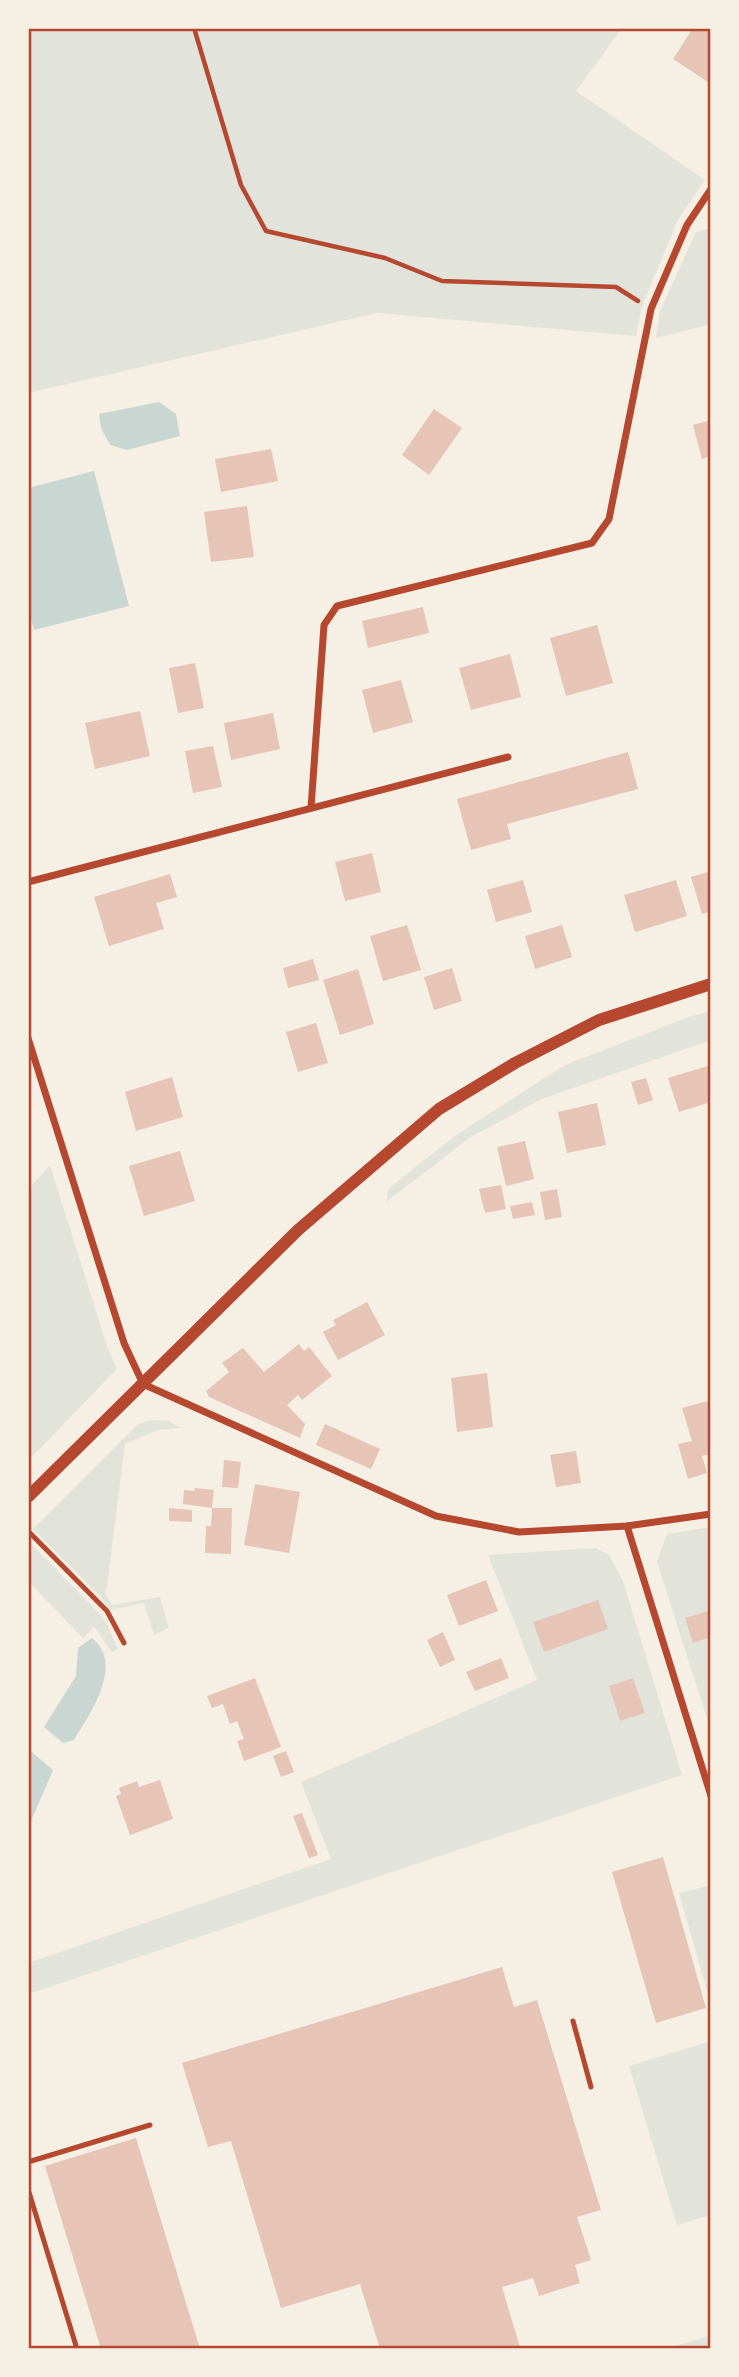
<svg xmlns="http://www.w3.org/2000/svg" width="739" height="2377" font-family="Manrope,sans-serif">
<rect width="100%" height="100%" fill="#f6efe4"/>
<!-- green -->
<g fill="#e2e4dc">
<polygon points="28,28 622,28 576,91 705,180 678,220 642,306 636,336 377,313 28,393"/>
<polygon points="711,228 711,324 656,338 660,311 696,232"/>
<polygon points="711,1011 711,1040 542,1099 471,1137 386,1202 389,1188 456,1135 565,1065 689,1017"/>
<polygon points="50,1165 108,1349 117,1369 28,1461 28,1190"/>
<polygon points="152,1420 168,1421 181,1428 158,1430 125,1444 106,1594 112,1605 160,1597 169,1628 154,1635 144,1603 110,1610 101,1597 33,1529 138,1424"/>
<polygon points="711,1527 711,1731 657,1562 667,1534"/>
<polygon points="28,1541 97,1611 107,1624 118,1649 112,1652 94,1627 83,1638 28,1581"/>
<polygon points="596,1548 609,1555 623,1581 682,1775 28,1994 28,1963 331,1859 301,1782 537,1680 488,1555"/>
<polygon points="707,1886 711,1901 711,2005 679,1893"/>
<polygon points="711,2041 711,2215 677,2225 629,2066"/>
<polygon points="711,2335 711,2349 666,2349"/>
</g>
<!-- water -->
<g fill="#c9d6d2">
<polygon points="159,402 176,414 180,436 127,450 110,445 101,428 99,414"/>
<polygon points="94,471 129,606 34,630 28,607 28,488"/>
<path d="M92,1638C125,1664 90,1714 74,1740L63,1743L44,1727L76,1676L78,1648Z"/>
<polygon points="28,1749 53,1770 28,1828"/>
</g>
<!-- building -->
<g fill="#e6c5b7">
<polygon points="693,28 711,28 711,84 673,59"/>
<polygon points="434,409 462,428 429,475 402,455"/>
<polygon points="711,420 711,456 702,459 693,425"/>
<polygon points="271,449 278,481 221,492 215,459"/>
<polygon points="247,506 254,557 211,562 204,512"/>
<polygon points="423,607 429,633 368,648 362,621"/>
<polygon points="597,625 613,683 566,696 550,638"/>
<polygon points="510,654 521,697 471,710 459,668"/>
<polygon points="195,663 204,708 178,713 169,668"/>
<polygon points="401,680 413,722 373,733 362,690"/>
<polygon points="140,711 150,756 95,769 85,723"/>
<polygon points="273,713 280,749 231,760 224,723"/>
<polygon points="213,746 222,787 193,793 185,751"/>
<polygon points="628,752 638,789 507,824 511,839 471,850 457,799"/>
<polygon points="372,853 381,892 345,901 335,862"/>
<polygon points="711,871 711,911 702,914 691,877"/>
<polygon points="170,874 177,897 156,903 164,929 109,946 94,897"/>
<polygon points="523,880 532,912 496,922 487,890"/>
<polygon points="676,880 687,916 635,932 624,895"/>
<polygon points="407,925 421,970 383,981 370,936"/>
<polygon points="562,925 572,957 535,969 525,936"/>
<polygon points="313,959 319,980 288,988 283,968"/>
<polygon points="452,968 462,1001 434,1010 424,977"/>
<polygon points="358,969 374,1024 340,1035 323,980"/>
<polygon points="316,1023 328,1063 298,1072 286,1032"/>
<polygon points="711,1065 711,1102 679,1112 668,1078"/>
<polygon points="172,1077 183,1117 136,1131 125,1092"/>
<polygon points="646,1078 653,1100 638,1105 631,1082"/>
<polygon points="597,1103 606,1145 567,1153 558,1112"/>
<polygon points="525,1141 534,1179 506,1186 497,1147"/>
<polygon points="180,1151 195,1201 144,1216 129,1166"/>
<polygon points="501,1185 506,1209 485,1213 479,1189"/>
<polygon points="557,1189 562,1217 545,1220 540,1192"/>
<polygon points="532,1202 535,1215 513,1219 510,1206"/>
<polygon points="367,1302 385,1335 338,1360 323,1332 336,1325 333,1320"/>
<polygon points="299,1344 304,1351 309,1347 332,1376 302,1400 298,1395 287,1405 305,1424 300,1438 209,1397 206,1391 229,1372 222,1363 243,1348 264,1372"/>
<polygon points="487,1373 493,1427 457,1432 451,1378"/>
<polygon points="711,1400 711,1454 702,1456 707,1473 688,1479 678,1444 692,1441 682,1408"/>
<polygon points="325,1424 380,1449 371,1469 316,1445"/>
<polygon points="576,1451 581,1483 556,1487 550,1455"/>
<polygon points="224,1460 241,1462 238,1488 222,1487"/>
<polygon points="255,1484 300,1492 289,1553 244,1545"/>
<polygon points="195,1488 214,1490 212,1508 183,1504 184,1490 194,1491"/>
<polygon points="169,1508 192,1510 192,1522 169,1521"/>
<polygon points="212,1508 232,1508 231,1554 205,1553 206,1526 211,1526"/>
<polygon points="486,1580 498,1611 459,1626 447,1595"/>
<polygon points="598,1600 608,1629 544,1652 533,1622"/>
<polygon points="711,1610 711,1637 693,1643 685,1618"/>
<polygon points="443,1632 455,1660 440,1667 427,1640"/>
<polygon points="501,1658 509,1678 475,1691 466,1672"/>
<polygon points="255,1678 281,1747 244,1761 237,1741 244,1739 237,1721 230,1724 223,1704 212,1708 207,1696"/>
<polygon points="633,1678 645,1713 620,1721 609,1686"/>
<polygon points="286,1751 294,1772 281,1777 273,1756"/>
<polygon points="160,1780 173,1819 130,1835 116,1796 121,1794 119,1788 137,1781 139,1787"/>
<polygon points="302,1813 318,1855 309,1858 293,1816"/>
<polygon points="663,1857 706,2008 656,2023 612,1872"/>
<polygon points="502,1967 514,2007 537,2000 601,2210 577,2217 591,2260 575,2265 580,2283 539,2296 533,2278 502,2287 520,2347 514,2349 380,2349 360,2284 281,2308 231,2141 208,2147 182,2063"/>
<polygon points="136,2138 200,2349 101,2349 45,2166"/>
</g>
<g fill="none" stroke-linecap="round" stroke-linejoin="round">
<!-- path -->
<polyline stroke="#b5482f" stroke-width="4.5" points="194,28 241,185 266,231 385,258 442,281 616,287 638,301"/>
<!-- service -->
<g stroke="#b5482f" stroke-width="5">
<polyline points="28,1531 107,1611 124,1643"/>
<polyline points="573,2021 591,2087"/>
<polyline points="28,2162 150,2125"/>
<polyline points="28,2189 77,2349"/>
</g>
<!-- minor -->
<g stroke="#b5482f" stroke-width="7">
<polyline points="311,808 324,625 337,606 592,543 609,519 651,309 687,225 711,189"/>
<polyline points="28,882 508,757"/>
<polyline points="28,1038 124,1343 143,1384 436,1516 519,1532 627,1526 711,1514"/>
<polyline points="627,1526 711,1796"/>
</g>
<!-- tertiary -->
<polyline stroke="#b5482f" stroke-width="12" points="28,1497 298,1230 439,1109 515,1063 599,1020 711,984"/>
</g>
<!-- border -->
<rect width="739" height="2377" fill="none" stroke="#f6efe4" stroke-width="60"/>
<rect x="30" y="30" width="679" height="2317" fill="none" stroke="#b5482f" stroke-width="2.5"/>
</svg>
